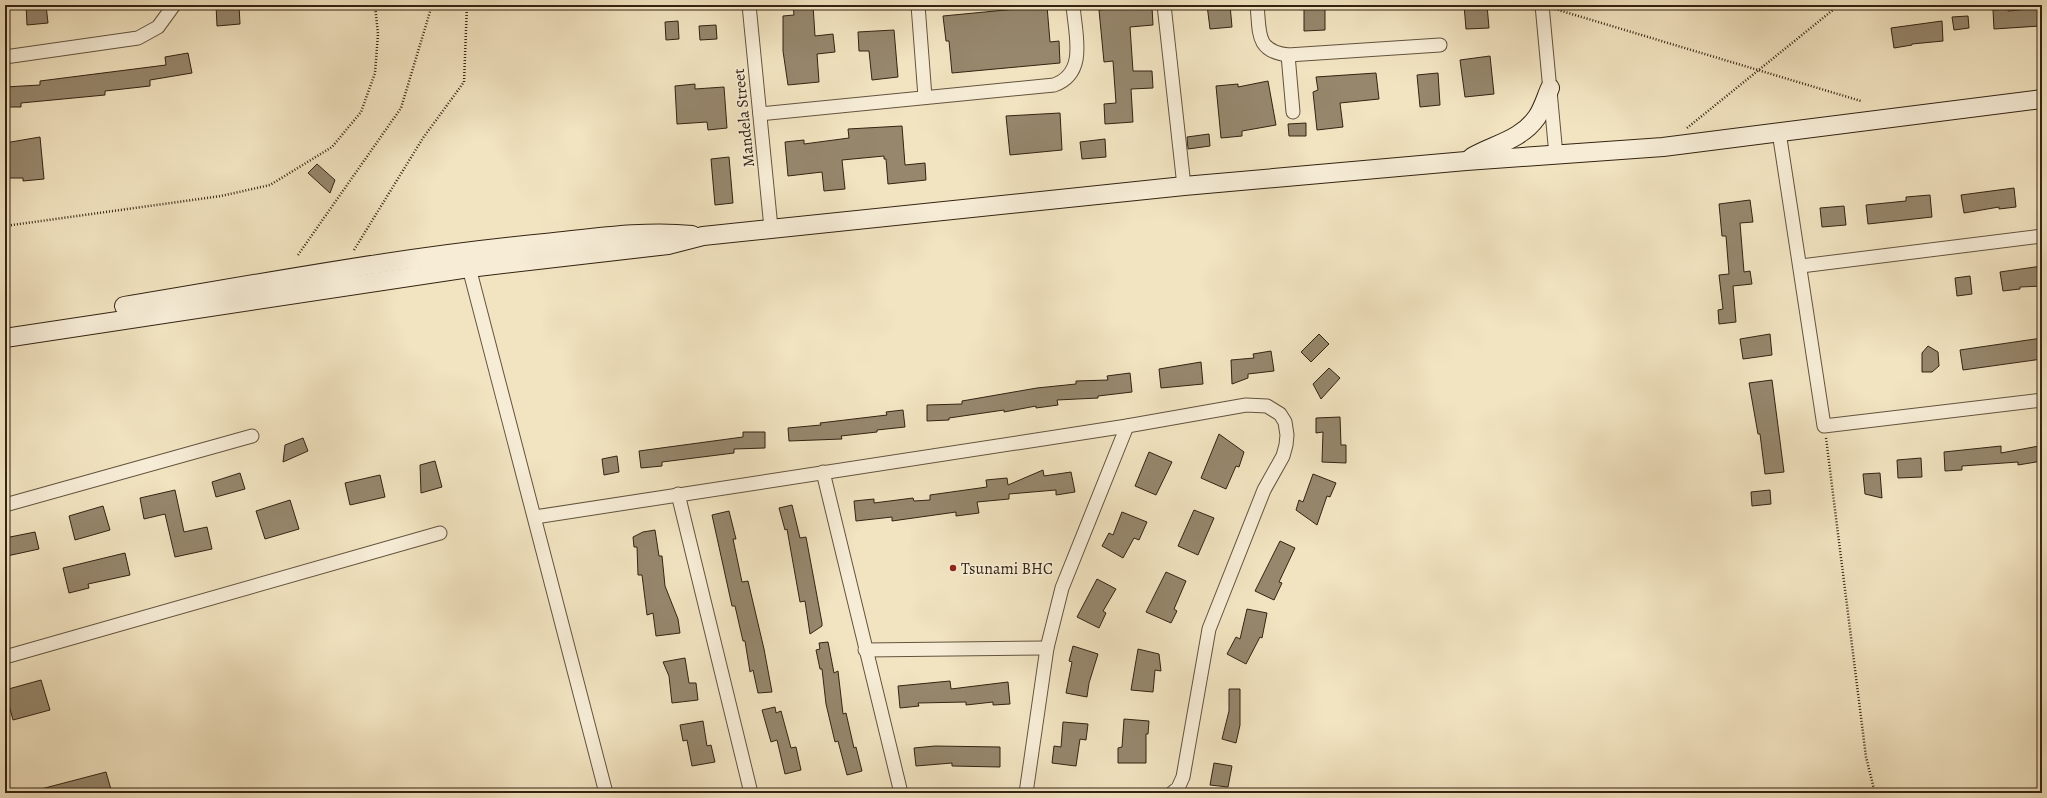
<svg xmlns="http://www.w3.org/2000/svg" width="2047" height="798" font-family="Alegreya,serif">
<rect width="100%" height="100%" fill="#f2e4c1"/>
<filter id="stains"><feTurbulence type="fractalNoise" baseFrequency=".005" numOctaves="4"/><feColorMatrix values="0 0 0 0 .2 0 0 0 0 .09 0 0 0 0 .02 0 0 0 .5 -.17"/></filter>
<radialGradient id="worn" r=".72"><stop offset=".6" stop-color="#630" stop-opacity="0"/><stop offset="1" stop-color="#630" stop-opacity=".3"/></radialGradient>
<!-- building -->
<g fill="#96876d" stroke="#332312">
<polygon points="26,5 46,5 48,23 27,25"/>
<polygon points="216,5 239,5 240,24 217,26"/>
<polygon points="793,5 813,5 815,36 833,34 835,52 817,54 819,82 788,85 783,51 783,16 794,15"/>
<polygon points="1207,5 1230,5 1232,27 1210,29"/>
<polygon points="1304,5 1325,5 1325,30 1304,31"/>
<polygon points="1464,5 1487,5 1489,28 1466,29"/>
<polygon points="1047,6 1050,42 1059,41 1060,63 952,73 949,41 946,41 943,16"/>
<polygon points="1127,7 1152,7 1153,25 1130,27 1133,71 1152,71 1153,88 1131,89 1133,122 1105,124 1104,104 1116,103 1113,61 1104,62 1099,10"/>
<polygon points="2038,8 2040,26 1994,29 1993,10 2008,9 2008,11"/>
<polygon points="1968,16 1969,28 1954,30 1952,17"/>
<polygon points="678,21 679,39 666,40 665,22"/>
<polygon points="1942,21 1943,41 1912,44 1912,45 1894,48 1891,28"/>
<polygon points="716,25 717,39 700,40 699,26"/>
<polygon points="894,30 898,77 872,80 869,51 859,51 858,32"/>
<polygon points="188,53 192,73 150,80 150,86 105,91 105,95 21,103 21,107 5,107 5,87 40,85 40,81 166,65 165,57"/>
<polygon points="1490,56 1494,94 1465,97 1460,60"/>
<polygon points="1376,73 1379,99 1340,103 1343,127 1317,130 1313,92 1318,90 1316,77"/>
<polygon points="1438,73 1440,105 1420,107 1417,75"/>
<polygon points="1268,81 1276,125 1242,131 1242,136 1221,138 1216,86 1238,84 1238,87"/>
<polygon points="695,84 695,89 724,87 727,128 708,130 707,122 677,124 675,86"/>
<polygon points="1060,113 1062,150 1010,155 1006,116"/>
<polygon points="1306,123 1306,136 1289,136 1288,124"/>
<polygon points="902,126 905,165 925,163 926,180 888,184 886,159 884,159 884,156 842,160 845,189 824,191 822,172 788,176 785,142 804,140 804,144 849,138 848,129"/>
<polygon points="1209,134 1210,146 1188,149 1187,137"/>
<polygon points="40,137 44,179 23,181 23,178 5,178 5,143"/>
<polygon points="1105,139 1106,157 1082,159 1080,142"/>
<polygon points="729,157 733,203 715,205 711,159"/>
<polygon points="317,164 335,180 330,193 308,173"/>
<polygon points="2014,188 2016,207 1999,209 1999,207 1964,213 1961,195"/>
<polygon points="1930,195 1932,217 1868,224 1866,205 1906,201 1906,197"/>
<polygon points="1750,200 1753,222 1740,223 1744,272 1750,271 1752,284 1733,286 1736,322 1719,324 1718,310 1723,309 1719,275 1729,274 1726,236 1722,236 1719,204"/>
<polygon points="1844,206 1846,225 1822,227 1820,208"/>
<polygon points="2042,266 2042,286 2020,287 2020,289 2003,291 2000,272"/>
<polygon points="1970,276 1972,294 1957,296 1955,278"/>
<polygon points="1319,334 1329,344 1311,362 1301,352"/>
<polygon points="1770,334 1772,355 1743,359 1740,339"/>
<polygon points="2042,338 2042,359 1963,370 1960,350"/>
<polygon points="1928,346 1938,352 1939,366 1932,372 1922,372 1922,353"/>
<polygon points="1271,351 1274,371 1248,374 1248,378 1232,384 1231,360 1254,358 1253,354"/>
<polygon points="1201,362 1203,384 1161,388 1159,369"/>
<polygon points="1329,368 1340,378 1321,399 1313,384"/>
<polygon points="1130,373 1132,392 1098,396 1098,398 1057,400 1058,405 1036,408 1036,406 1004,412 1004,410 949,418 949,420 927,421 927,405 962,404 962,401 1037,388 1076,384 1076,381 1108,380 1107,376"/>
<polygon points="1772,380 1784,472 1765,474 1760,434 1758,434 1749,383"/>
<polygon points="903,410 905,427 877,430 877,432 841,436 842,439 789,441 788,428 821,425 820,423 887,415 886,412"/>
<polygon points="1340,417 1341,445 1346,445 1346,463 1322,462 1323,432 1316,433 1316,418"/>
<polygon points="743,432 765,432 765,448 734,449 734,453 662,462 662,466 641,468 639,451 743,437"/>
<polygon points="1219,434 1244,452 1239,467 1236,466 1226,489 1201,478"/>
<polygon points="303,438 308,451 283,462 285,445"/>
<polygon points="2001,446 2001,453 2039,446 2042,461 2018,465 2018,462 1962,466 1962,470 1945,471 1944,452"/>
<polygon points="1149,452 1172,462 1156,495 1135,486"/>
<polygon points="617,456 619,472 604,475 602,459"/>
<polygon points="1921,458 1922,477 1898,478 1897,460"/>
<polygon points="435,461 442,487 421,493 420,465"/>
<polygon points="1043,470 1044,476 1071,472 1075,492 1056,495 1056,490 1009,494 1009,499 977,502 979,513 956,516 956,512 892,521 892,517 856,521 854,501 874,499 874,503 913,498 914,501 930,500 930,495 987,487 986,480 1007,478 1008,485"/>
<polygon points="240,473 245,489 216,497 212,482"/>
<polygon points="1880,473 1882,498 1865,494 1863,474"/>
<polygon points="1313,474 1336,483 1330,497 1327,496 1317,525 1296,510 1299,500 1303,502"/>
<polygon points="380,475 385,497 350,505 345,483"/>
<polygon points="175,490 184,532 207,527 212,549 175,557 165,514 144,519 140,498"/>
<polygon points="1770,490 1771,504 1752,506 1751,492"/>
<polygon points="290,500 299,529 265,539 256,511"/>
<polygon points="792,505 800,538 806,537 822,623 822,626 810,634 805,601 800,602 787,529 785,530 779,508"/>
<polygon points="103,506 110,530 75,540 69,516"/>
<polygon points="1194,510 1214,518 1198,555 1178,546"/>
<polygon points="729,511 736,539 733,539 742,582 748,581 764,649 772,692 758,693 753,670 750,672 745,641 743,641 735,606 732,606 712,515"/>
<polygon points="1122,512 1147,522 1139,540 1134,538 1123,558 1102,546 1109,533 1113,535"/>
<polygon points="655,530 659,556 662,556 665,586 678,619 680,633 656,636 653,613 647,615 642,575 638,575 637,547 634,547 633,537 643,532"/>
<polygon points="35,532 39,549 7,556 5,538"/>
<polygon points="1280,541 1295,548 1279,582 1282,583 1274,600 1255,591"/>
<polygon points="125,553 130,575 88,584 89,588 69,593 63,568"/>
<polygon points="1166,572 1186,581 1174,609 1177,611 1171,623 1146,612"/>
<polygon points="1097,579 1116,589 1103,611 1106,613 1099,628 1077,617"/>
<polygon points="1247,609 1267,613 1262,638 1260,637 1246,664 1227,654 1236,637 1240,639"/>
<polygon points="828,642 834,673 838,671 843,714 846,713 854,748 856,747 862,771 847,775 838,741 835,742 826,704 822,669 820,669 816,650 820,649 819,643"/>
<polygon points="1073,646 1098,654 1089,683 1087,697 1066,693 1072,662 1069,661"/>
<polygon points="1138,649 1159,654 1161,671 1155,670 1153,692 1131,690"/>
<polygon points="685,658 689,683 696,683 698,700 672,703 669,676 663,662"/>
<polygon points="41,680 50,710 13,720 5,690"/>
<polygon points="950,681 951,689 1008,682 1010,704 993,705 993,702 966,705 966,702 918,703 919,706 900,708 898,686"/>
<polygon points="1229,689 1240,689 1240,725 1236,743 1222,739 1229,711"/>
<polygon points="775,707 776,713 781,711 791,748 796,747 801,770 785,774 777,740 771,742 762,710"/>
<polygon points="1124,719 1149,721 1148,734 1146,734 1146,763 1118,763 1118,748 1122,747"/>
<polygon points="703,721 707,746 711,745 715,762 692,766 687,740 683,741 680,725"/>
<polygon points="1063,722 1088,724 1086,740 1080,739 1076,766 1052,763 1054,746 1061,747"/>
<polygon points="935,746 1000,747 1000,767 952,766 952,763 916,766 914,748"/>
<polygon points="1214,763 1232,766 1228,787 1210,785"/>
<polygon points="106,772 112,793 41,793 41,789"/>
</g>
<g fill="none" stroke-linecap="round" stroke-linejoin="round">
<!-- street casing -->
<g stroke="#63533e" stroke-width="15">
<g id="street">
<polyline points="749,5 771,228"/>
<polyline points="918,5 925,97"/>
<polyline points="1164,5 1184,186"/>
<path d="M1257,5C1260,32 1255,51 1288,55L1440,45"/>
<polyline points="1542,5 1556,155"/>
<polyline points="1288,55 1293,112"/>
<polyline points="5,57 138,38 158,27 174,5"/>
<path d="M760,114L1054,85C1088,73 1075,34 1073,5"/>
<polyline points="1779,132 1824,426 2042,400"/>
<polyline points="467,260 606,793"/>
<polyline points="1801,266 2042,236"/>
<polyline points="823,472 901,793"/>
<polyline points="678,494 751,793"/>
<polyline points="5,505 252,436"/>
<polyline points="535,517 1127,426 1246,405 1267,406 1280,414 1285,422 1287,435 1286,445 1283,456 1264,490 1209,629 1183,777 1178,788 1172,793"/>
<polyline points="865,650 1047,648"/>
<polyline points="5,657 440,533"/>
<polyline points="1026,793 1047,648 1062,588 1127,426"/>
</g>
</g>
<!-- secondary casing -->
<g stroke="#332312" stroke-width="20">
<g id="secondary">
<path d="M1472,157C1495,144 1521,140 1537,117C1543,108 1546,97 1550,88"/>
<path d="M124,306C264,283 404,256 545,243C594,238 644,230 692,235"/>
<polyline points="5,338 469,268 668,245 703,236 1184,186 1466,161 1663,147 2042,99"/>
</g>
</g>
<!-- path -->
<g stroke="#332312" stroke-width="2.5" stroke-dasharray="1 2" stroke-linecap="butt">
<polyline points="1555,9 1861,101"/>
<polyline points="1687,128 1839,5"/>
<polyline points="5,226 221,196 270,185 332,147 361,112 375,73 378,34 375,5"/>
<polyline points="354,250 423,138 464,82 467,5"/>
<polyline points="298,255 401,108 432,5"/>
<polyline points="1826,438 1866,757 1875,793"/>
</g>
<!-- street -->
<use href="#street" stroke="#f7edd7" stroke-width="13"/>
<!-- secondary -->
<use href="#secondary" stroke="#f7edd7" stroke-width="18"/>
</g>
<!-- markers -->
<circle fill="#8f2418" stroke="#f7edd7" stroke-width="1.5" cx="953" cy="568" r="4"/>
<g text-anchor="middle" stroke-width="3" stroke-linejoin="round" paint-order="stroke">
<!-- street labels -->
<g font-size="16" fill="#332312" stroke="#f7edd7">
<text transform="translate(743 118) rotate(-96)" y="6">Mandela Street</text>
</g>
<!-- poi labels -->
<g font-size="16" fill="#332312" stroke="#f7edd7" text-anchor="start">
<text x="961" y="574">Tsunami BHC</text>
</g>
</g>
<!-- margin -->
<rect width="2047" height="798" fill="none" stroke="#f2e4c1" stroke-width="20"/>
<rect x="6" y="6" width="2035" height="786" fill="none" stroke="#332312" stroke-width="2"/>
<rect x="10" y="10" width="2027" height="778" fill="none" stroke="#332312"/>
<rect width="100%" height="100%" filter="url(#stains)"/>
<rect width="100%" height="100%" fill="url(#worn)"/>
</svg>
